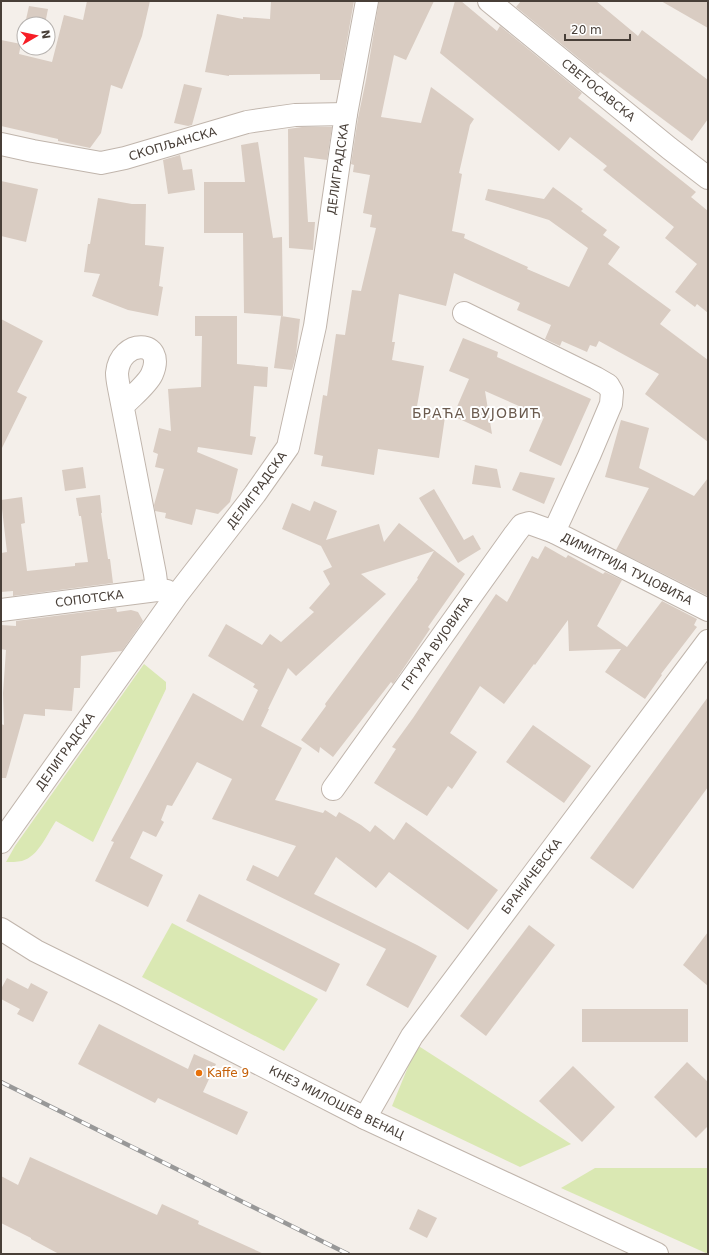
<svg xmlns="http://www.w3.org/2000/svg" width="709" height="1255" font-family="'DejaVu Sans',sans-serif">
<rect width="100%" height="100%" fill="#f4efea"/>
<!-- green -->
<g fill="#dae8b3">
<path d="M144,664L166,682V689L93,842L56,821C47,834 39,856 22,861C17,862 11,862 6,862L15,846Z"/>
<polygon points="172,923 318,999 284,1051 142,977"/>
<polygon points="417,1045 571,1144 520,1167 392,1106"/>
<polygon points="595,1168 708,1168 708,1254 561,1188"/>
</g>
<!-- building -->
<g fill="#d9ccc2">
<polygon points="87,1 150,1 142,36 122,89 111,85 101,133 90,148 58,141 58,139 1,126 1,40 21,44 19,54 52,62 64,15 83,20"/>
<polygon points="271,1 354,1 340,80 320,80 320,74 229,75 229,76 205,72 217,14 243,19 243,17 270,19"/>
<polygon points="379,1 434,1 406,60 394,55 381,117 421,123 431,87 474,119 470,125 459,173 462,174 452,231 465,234 464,238 528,267 527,269 569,287 588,248 549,220 485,200 488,189 544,199 553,187 583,209 581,211 607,230 603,235 620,247 608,264 671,310 660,324 708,360 708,442 645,394 659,374 599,341 596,347 590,345 587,352 562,341 560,346 545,339 551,325 517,310 520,303 454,273 446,306 399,294 392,342 395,342 392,360 424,366 416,412 445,417 439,458 378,449 374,475 321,466 323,456 314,454 323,395 327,396 336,334 345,335 352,290 361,291 376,228 370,227 372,215 363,213 370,175 353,172 354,165 351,164 358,118 366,80"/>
<polygon points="455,1 461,1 497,31 500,26 582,93 578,98 696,192 691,197 708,211 708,313 697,304 695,307 675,292 697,264 665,238 674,227 603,170 607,166 570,137 559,151 440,53"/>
<polygon points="521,1 596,1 638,36 642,30 708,80 708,119 692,141 600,72 598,74 516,7"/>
<polygon points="661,1 708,1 708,28"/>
<polygon points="29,6 48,9 45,24 25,24"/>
<polygon points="184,84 202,88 192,125 188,126 174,123"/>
<polygon points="302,127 332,127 327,160 304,157 308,222 315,222 313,250 289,248 288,129"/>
<polygon points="258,142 273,238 282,237 283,316 244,313 243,233 204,233 204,182 245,182 241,145"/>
<polygon points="180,155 183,170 192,169 195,190 168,194 163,160"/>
<polygon points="1,181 38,189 26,242 1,236"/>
<polygon points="98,198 132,204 146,204 145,245 164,247 159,286 163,287 158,316 128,310 92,296 100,274 84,272 88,244 90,244"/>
<polygon points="195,316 237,316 237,364 268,367 267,387 254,386 250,436 256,437 252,455 198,447 197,452 238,469 230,502 218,514 196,509 192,525 165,518 166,513 155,511 154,505 164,469 155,467 158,454 153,452 159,428 171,431 168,389 201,387 202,336 195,336"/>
<polygon points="281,316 300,319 296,355 292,370 274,368"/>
<polygon points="1,319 43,341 17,392 27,397 1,450"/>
<polygon points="463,338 498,352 497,357 591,399 561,466 529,451 544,417 485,391 492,434 453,416 469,379 449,371"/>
<polygon points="621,420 649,428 639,468 694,496 708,478 708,596 616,550 649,488 605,477"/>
<polygon points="475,465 497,469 501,488 472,484"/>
<polygon points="83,467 86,488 65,491 62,470"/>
<polygon points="520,472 555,478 544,504 512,490"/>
<polygon points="434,489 464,540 473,535 481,549 458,563 419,498"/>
<polygon points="100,495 102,513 101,513 108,559 110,559 113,583 13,596 13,591 1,592 1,553 7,552 1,500 22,497 25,523 21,524 27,571 75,566 75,563 88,562 81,516 79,516 76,498"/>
<polygon points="314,501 337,511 326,540 379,524 384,542 399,523 465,574 428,627 430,629 393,684 391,682 333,757 320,747 319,753 301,740 326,706 325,704 418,579 417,578 434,551 361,574 386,594 296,676 288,668 268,709 269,709 261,726 302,748 275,800 323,813 325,810 336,817 339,812 361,825 370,832 375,825 394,840 406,822 498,890 468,930 389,872 376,888 336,857 314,894 417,945 437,956 408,1008 366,985 386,949 246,880 253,865 278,877 296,846 212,819 232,779 197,762 172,806 167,805 161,820 164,822 156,837 143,831 130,858 163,875 148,907 95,881 114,842 111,841 193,693 243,721 258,690 253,687 255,684 208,656 226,624 262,645 270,634 281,642 314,612 309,608 330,584 323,571 332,567 321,546 282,529 292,503 310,511"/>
<polygon points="545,546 566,558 568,555 603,574 605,572 622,580 597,626 627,647 662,601 697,619 694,625 697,627 661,674 662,675 645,699 605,672 621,649 569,651 568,620 535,665 534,664 504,704 480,686 450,733 477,752 452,789 448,786 427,816 374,783 396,749 392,747 413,718 496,594 507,602 532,556 538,559"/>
<polygon points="116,608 117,612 131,610 138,612 143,621 122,651 81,656 80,688 74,688 72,711 45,709 45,716 24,714 6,778 1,778 1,724 4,725 3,693 6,650 1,649 1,625 16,626 16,621"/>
<polygon points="708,697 708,787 633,889 590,858"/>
<polygon points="533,725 591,766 564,803 506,762"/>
<polygon points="199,894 340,964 326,992 186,921"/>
<polygon points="529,925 555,945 486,1036 460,1016"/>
<polygon points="708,932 708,986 683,965"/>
<polygon points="7,978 28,989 31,983 48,992 33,1022 17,1014 20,1009 1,999 1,989"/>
<rect x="582" y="1009" width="106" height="33"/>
<polygon points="99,1024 188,1069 194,1054 216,1064 203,1092 248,1112 237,1135 158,1098 155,1103 78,1064"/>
<polygon points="687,1062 708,1082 708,1126 696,1138 654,1097"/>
<polygon points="573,1066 615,1107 582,1142 539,1101"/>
<polygon points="30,1157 157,1215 162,1204 199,1221 198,1224 264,1254 59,1254 31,1239 31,1238 1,1223 1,1176 18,1185"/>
<polygon points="418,1209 437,1218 427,1238 409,1229"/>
</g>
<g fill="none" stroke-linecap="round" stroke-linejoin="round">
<!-- minor casing -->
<g stroke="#c0b5ac" stroke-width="24">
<g id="minor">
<path id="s1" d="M489,1L669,148L708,178"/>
<path id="s2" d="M1,144L33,151L101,163L125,158L247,122L295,115L346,114"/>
<path id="s3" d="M464,313L596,378L608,385L612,392L611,404L589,456L554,532L708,610"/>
<path d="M123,406C131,397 147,385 152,374C167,339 120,338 117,373C117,378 118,383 119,388L155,574L157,590"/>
<path id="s4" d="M1,610L157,590L167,591L171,594"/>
<path id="s5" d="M333,789L515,534L522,525L529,523L554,532"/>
<path id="s6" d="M1,842L176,596L255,494L288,447L315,326L346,114L367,1"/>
<path id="s7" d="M1,929L36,951L123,994L365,1118L657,1254"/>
<path id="s8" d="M365,1118L412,1036L708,641"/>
</g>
</g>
<!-- minor -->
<use href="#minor" stroke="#fff" stroke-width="22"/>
<!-- rail casing -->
<g stroke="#989898" stroke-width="4.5">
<polyline id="rail" points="1,1082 348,1254"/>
</g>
<!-- rail -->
<use href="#rail" stroke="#fff" stroke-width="3" stroke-dasharray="9" stroke-linecap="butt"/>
</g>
<!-- markers -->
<circle fill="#e8710a" stroke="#fff" stroke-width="1.5" cx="199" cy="1073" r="4"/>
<g text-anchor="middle" stroke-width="4" stroke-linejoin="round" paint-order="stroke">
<!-- street labels -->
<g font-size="12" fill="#483f38" stroke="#fff">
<text dy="4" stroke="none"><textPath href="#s1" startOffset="141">СВЕТОСАВСКА</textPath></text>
<text dy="4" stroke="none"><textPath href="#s2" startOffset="176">СКОПЉАНСКА</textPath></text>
<text dy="4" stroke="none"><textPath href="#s6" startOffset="771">ДЕЛИГРАДСКА</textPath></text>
<text dy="4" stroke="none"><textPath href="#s6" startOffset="435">ДЕЛИГРАДСКА</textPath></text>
<text dy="4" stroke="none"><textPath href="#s3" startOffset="403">ДИМИТРИЈА ТУЦОВИЋА</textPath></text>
<text dy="4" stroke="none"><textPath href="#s4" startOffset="89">СОПОТСКА</textPath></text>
<text dy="4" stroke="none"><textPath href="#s5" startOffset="179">ГРГУРА ВУЈОВИЋА</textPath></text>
<text dy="4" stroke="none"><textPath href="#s6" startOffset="111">ДЕЛИГРАДСКА</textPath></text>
<text dy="4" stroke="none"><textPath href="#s8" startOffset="294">БРАНИЧЕВСКА</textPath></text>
<text dy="4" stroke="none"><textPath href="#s7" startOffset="378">КНЕЗ МИЛОШЕВ ВЕНАЦ</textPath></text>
</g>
<!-- food labels -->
<g font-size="12" fill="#c56008" stroke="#fff" text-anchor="start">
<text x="207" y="1077">Kaffe 9</text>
</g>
<!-- quarter labels -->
<g font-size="14" letter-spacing="1" fill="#6b5b4f" stroke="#fff">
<text x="477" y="418">БРАЋА ВУЈОВИЋ</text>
</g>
</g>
<!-- border -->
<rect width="709" height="1255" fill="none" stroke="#483f38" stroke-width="4"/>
<!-- north arrow -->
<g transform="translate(36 36) rotate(81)"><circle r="19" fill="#ffffff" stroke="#b6b2af"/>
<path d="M0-3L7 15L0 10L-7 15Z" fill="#f71e26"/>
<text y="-6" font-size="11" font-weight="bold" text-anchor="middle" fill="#483f38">N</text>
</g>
<!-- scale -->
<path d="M565 34v6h65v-6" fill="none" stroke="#483f38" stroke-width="2"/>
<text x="571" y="34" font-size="12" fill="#483f38" stroke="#ffffff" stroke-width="3" paint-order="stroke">20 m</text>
</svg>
